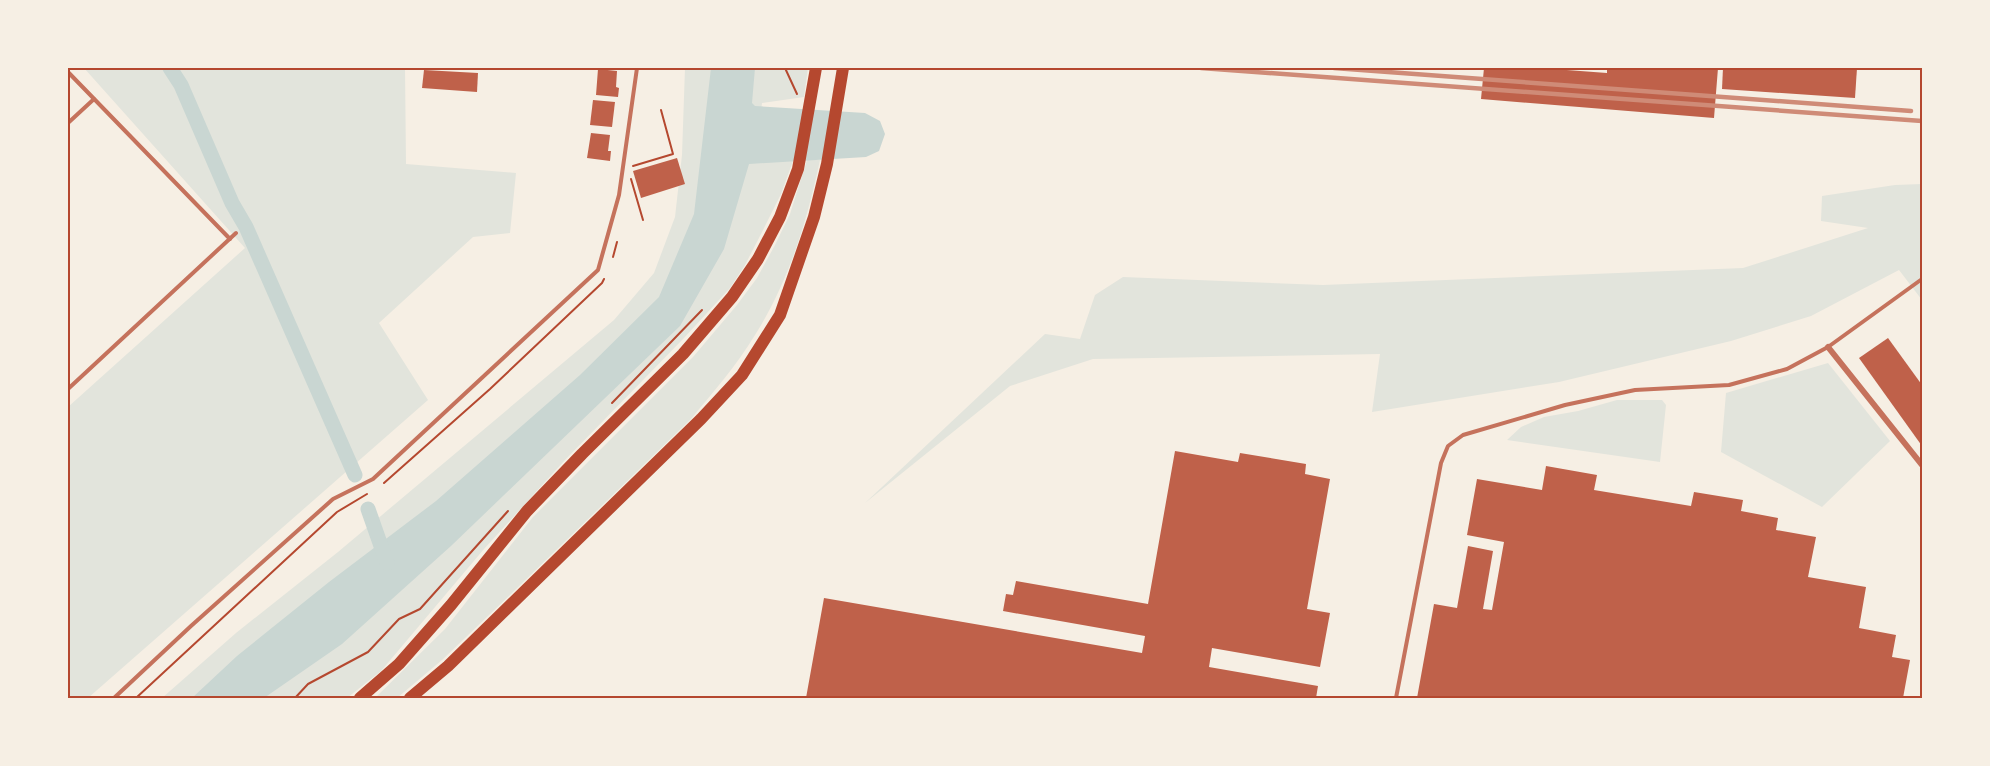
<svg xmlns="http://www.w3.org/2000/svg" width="1990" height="766" font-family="Lora,serif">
<rect width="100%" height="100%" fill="#f6efe4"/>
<!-- green -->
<g fill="#e2e4dc">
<polygon points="84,68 405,68 406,164 516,173 510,233 473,237 379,323 428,400 88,698 68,698 68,407 245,248"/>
<polygon points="685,68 808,68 804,97 762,103 755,162 793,161 781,194 761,234 745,265 730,288 684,338 565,460 484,549 381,671 347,698 162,698 236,633 338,552 614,320 654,273 675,217 682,155"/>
<path d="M807,160H820C807,221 789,281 755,335C737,365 713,392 691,419L510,595L442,660L397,698H375L445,629L533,517L693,357L737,305L757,278L775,245L790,214Z"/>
<polygon points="1922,184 1922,300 1899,270 1811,316 1731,341 1559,382 1372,412 1380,354 1093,359 1010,386 865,503 1045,334 1080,339 1095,295 1123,277 1323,285 1743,268 1868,228 1821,221 1822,196 1895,185"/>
<polygon points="1828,363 1890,441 1822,507 1721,452 1726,393"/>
<polygon points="1617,400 1662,400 1666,405 1660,462 1507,440 1521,427 1544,417 1578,411"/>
</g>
<!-- water -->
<polygon fill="#c9d6d2" points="711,68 755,68 752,103 755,106 865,113 880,121 885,134 879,151 866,157 749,164 724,249 680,326 451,546 342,644 264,698 192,698 237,656 329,582 436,501 580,375 659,297 694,214"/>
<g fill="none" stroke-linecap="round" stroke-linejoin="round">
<!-- canal -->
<g stroke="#c9d6d2" stroke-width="15">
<polyline points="170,68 181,85 232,203 246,227 355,475"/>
<polyline points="368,509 387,563"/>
</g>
</g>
<!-- building -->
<g fill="#bf614a">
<polygon points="1484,68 1540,68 1607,73 1607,68 1718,68 1714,118 1481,99"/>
<polygon points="1723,68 1857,68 1855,98 1722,89"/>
<polygon points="598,69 617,71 616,87 619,88 618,97 596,95"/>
<polygon points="424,70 478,73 477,92 422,88"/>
<polygon points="593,100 615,102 612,127 590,125"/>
<polygon points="591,133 610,135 608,151 611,151 610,161 587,158"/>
<polygon points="677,158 685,184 641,198 633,171"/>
<polygon points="1888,338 1922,385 1922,446 1859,358"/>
<polygon points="1175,451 1238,462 1240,453 1306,464 1305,474 1330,479 1307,609 1330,613 1320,667 1212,648 1209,667 1318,686 1316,698 806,698 824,598 1142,653 1145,636 1003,611 1006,594 1013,595 1016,581 1148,604"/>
<polygon points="1546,466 1597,475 1594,490 1691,506 1694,492 1743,500 1741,511 1778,518 1776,530 1816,537 1808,577 1866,587 1859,628 1896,635 1892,657 1910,660 1903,698 1417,698 1434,604 1457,608 1468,546 1493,551 1483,609 1492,610 1504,542 1467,535 1477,479 1542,490"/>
</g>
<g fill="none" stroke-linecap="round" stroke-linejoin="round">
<!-- path -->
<g stroke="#b5482f" stroke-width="2">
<polyline points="785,68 797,94"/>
<polyline points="633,166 673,154 661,110"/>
<polyline points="631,179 643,220"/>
<polyline points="613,257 617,242"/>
<polyline points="612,403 702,310"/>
<polyline points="384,483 490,389 602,283 604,279"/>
<polyline points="136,698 337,512 367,494"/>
<polyline points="295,698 308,684 368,652 399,619 420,609 508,511"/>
</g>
<!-- service -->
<g stroke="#c5725c" stroke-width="4">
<polyline points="68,72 230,239"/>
<polyline points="68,123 94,99"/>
<polyline points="68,389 236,233"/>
<polyline points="114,698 191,626 333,499 373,479 598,270 619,195 637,68"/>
<polyline points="1396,698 1441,463 1448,446 1463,435 1565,405 1635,390 1729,385 1787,369 1828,347 1922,279"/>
</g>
<!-- minor -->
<polyline stroke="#c5725c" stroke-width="6" points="1828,347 1922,465"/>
<!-- trunk -->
<g stroke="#b5482f" stroke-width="12">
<polyline points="360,698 399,664 451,605 527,511 582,454 683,354 732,297 758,259 780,217 798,169 816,68"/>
<polyline points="410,698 448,666 701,419 742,375 780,315 814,217 827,164 843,68"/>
</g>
<!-- rail -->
<g stroke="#cf8b77" stroke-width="4.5">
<polyline points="1201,68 1922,121"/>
<polyline points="1334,68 1911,111"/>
</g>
</g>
<!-- border -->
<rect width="1990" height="766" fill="none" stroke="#f6efe4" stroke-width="138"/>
<rect x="69" y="69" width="1852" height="628" fill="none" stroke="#b5482f" stroke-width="2"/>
</svg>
